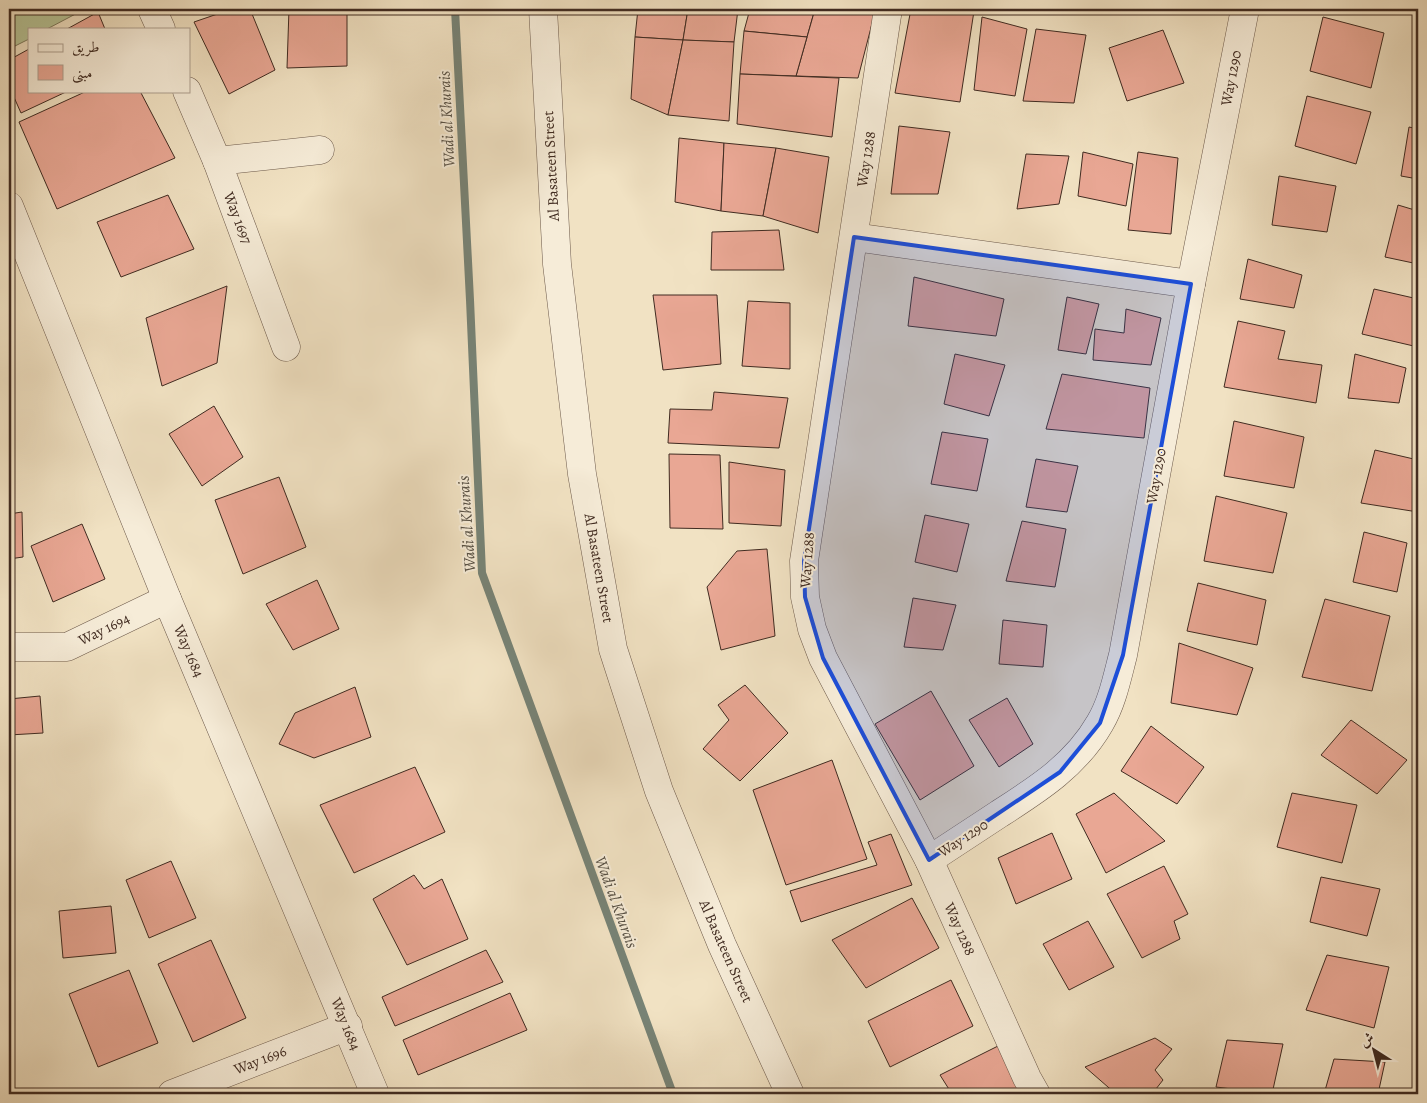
<svg xmlns="http://www.w3.org/2000/svg" width="1427" height="1103" font-family="Alegreya,Amiri,serif">
<rect width="100%" height="100%" fill="#f1e2c3"/>
<filter id="stains"><feTurbulence type="fractalNoise" baseFrequency=".004" numOctaves="4"/><feColorMatrix values="0 0 0 0 .2 0 0 0 0 .09 0 0 0 0 .02 0 0 0 .5 -.17"/></filter>
<radialGradient id="worn" r=".72"><stop offset=".6" stop-color="#630" stop-opacity="0"/><stop offset="1" stop-color="#630" stop-opacity=".3"/></radialGradient>
<!-- green -->
<polygon fill="#b7c496" stroke="#7c785c" points="9,9 85,9 47,29 29,29 29,39 9,49"/>
<g fill="none" stroke-linecap="round" stroke-linejoin="round">
<!-- stream -->
<polyline stroke="#778376" stroke-width="8" points="455,9 470,300 482,573 673,1094"/>
</g>
<!-- building -->
<g fill="#e9a794" stroke="#402b21">
<polygon points="232,9 250,9 275,70 229,94 194,22"/>
<polygon points="289,9 347,9 347,66 287,68"/>
<polygon points="638,9 688,9 683,40 635,37"/>
<polygon points="688,9 738,9 734,42 683,40"/>
<polygon points="750,9 815,9 807,37 744,31"/>
<polygon points="815,9 857,9 875,12 858,78 796,76"/>
<polygon points="911,9 961,9 974,11 960,102 895,93"/>
<polygon points="98,12 105,29 67,29"/>
<polygon points="982,17 1027,29 1015,96 974,90"/>
<polygon points="1323,17 1384,33 1371,88 1310,71"/>
<polygon points="1036,29 1086,35 1074,103 1023,101"/>
<polygon points="1163,30 1184,83 1127,101 1109,48"/>
<polygon points="744,31 807,37 796,76 740,74"/>
<polygon points="635,37 683,40 668,115 631,99"/>
<polygon points="683,40 734,42 729,121 668,115"/>
<polygon points="29,49 29,91 68,91 21,113 9,86 9,60"/>
<polygon points="740,74 839,78 832,137 737,124"/>
<polygon points="87,91 140,91 175,158 57,209 19,122"/>
<polygon points="1307,96 1371,112 1356,164 1295,146"/>
<polygon points="899,126 950,132 938,194 891,194"/>
<polygon points="1409,127 1418,129 1418,179 1401,176"/>
<polygon points="679,138 724,143 721,211 675,202"/>
<polygon points="724,143 776,148 763,216 721,211"/>
<polygon points="776,148 829,157 818,233 763,216"/>
<polygon points="1083,152 1133,164 1126,206 1078,196"/>
<polygon points="1138,152 1178,158 1171,234 1128,230"/>
<polygon points="1026,154 1069,156 1059,204 1017,209"/>
<polygon points="1279,176 1336,186 1327,232 1272,225"/>
<polygon points="168,195 194,249 121,277 97,222"/>
<polygon points="1398,205 1418,211 1418,264 1385,257"/>
<polygon points="779,230 784,270 711,270 712,232"/>
<polygon points="1248,259 1302,275 1294,308 1240,299"/>
<polygon points="914,277 1004,299 996,336 908,326"/>
<polygon points="227,286 217,363 162,386 146,318"/>
<polygon points="1374,289 1418,299 1418,347 1362,334"/>
<polygon points="653,295 717,295 721,364 663,370"/>
<polygon points="1067,297 1099,304 1086,354 1058,350"/>
<polygon points="748,301 790,303 790,369 742,366"/>
<polygon points="1126,309 1161,318 1151,365 1093,360 1095,329 1124,333"/>
<polygon points="1238,321 1285,331 1278,359 1322,365 1316,403 1224,387"/>
<polygon points="955,354 1005,365 989,416 944,404"/>
<polygon points="1355,354 1406,368 1399,403 1348,398"/>
<polygon points="1062,374 1150,388 1144,438 1046,429"/>
<polygon points="714,392 788,398 779,448 668,443 670,409 712,410"/>
<polygon points="214,406 243,457 202,486 169,434"/>
<polygon points="1234,421 1304,437 1294,488 1224,476"/>
<polygon points="942,432 988,439 977,491 931,484"/>
<polygon points="1375,450 1418,460 1418,512 1361,503"/>
<polygon points="669,454 720,455 723,529 670,528"/>
<polygon points="1036,459 1078,466 1067,512 1026,507"/>
<polygon points="729,462 785,470 781,526 729,523"/>
<polygon points="279,477 306,547 243,574 215,500"/>
<polygon points="1216,496 1287,513 1273,573 1204,561"/>
<polygon points="22,512 23,557 9,559 9,514"/>
<polygon points="925,515 969,524 957,572 915,562"/>
<polygon points="1022,521 1066,529 1055,587 1006,581"/>
<polygon points="82,524 105,579 53,602 31,546"/>
<polygon points="1364,532 1407,543 1397,592 1353,582"/>
<polygon points="767,549 775,636 721,650 707,587 737,551"/>
<polygon points="317,580 339,629 293,650 266,604"/>
<polygon points="1198,583 1266,600 1257,645 1187,631"/>
<polygon points="913,598 956,605 943,650 904,647"/>
<polygon points="1325,599 1390,616 1372,691 1302,677"/>
<polygon points="1003,620 1047,625 1043,667 999,664"/>
<polygon points="1179,643 1253,668 1237,715 1171,703"/>
<polygon points="745,685 788,733 740,781 703,749 729,720 718,705"/>
<polygon points="355,687 371,737 314,758 279,744 295,713"/>
<polygon points="931,691 974,766 920,800 875,724"/>
<polygon points="40,696 43,733 9,735 9,699"/>
<polygon points="1007,698 1033,744 999,767 969,720"/>
<polygon points="1351,720 1407,760 1377,794 1321,755"/>
<polygon points="1151,726 1204,767 1177,804 1121,771"/>
<polygon points="832,760 867,859 786,885 753,790"/>
<polygon points="415,767 445,832 354,873 320,805"/>
<polygon points="1114,793 1165,841 1106,873 1076,814"/>
<polygon points="1292,793 1357,805 1342,863 1277,847"/>
<polygon points="1052,833 1072,879 1016,904 998,858"/>
<polygon points="891,834 912,885 801,922 790,891 877,865 868,842"/>
<polygon points="171,861 196,918 149,938 126,880"/>
<polygon points="1164,866 1188,914 1174,921 1180,939 1142,958 1107,894"/>
<polygon points="414,875 424,889 442,879 468,939 407,965 373,899"/>
<polygon points="1321,877 1380,889 1367,936 1310,922"/>
<polygon points="912,898 939,948 866,988 832,940"/>
<polygon points="111,906 116,953 63,958 59,911"/>
<polygon points="1088,921 1114,967 1069,990 1043,944"/>
<polygon points="211,940 246,1018 193,1042 158,964"/>
<polygon points="486,950 503,982 395,1026 382,997"/>
<polygon points="1327,955 1389,967 1374,1028 1306,1010"/>
<polygon points="129,970 158,1043 98,1067 69,994"/>
<polygon points="951,980 973,1026 890,1067 868,1021"/>
<polygon points="510,993 527,1030 418,1075 403,1040"/>
<polygon points="1155,1038 1172,1049 1155,1070 1163,1080 1152,1094 1116,1094 1085,1067"/>
<polygon points="1227,1040 1283,1044 1272,1094 1216,1087"/>
<polygon points="998,1046 1026,1094 952,1094 940,1075"/>
<polygon points="1334,1059 1385,1062 1378,1094 1324,1094"/>
</g>
<g fill="none" stroke-linecap="round" stroke-linejoin="round">
<!-- minor casing -->
<g stroke="#6c594a" stroke-width="29">
<g id="minor">
<polyline points="152,9 161,29"/>
<polyline points="543,9 557,264 582,474 613,649 659,791 722,945 790,1094"/>
<polyline points="888,9 804,561 805,597 812,629 823,658 929,860 1027,1078 1036,1094"/>
<polyline points="187,91 217,161 286,347"/>
<polyline points="217,161 320,150"/>
<polyline points="9,206 167,599 375,1094"/>
<polyline points="854,237 1191,284"/>
<polyline points="9,647 67,647 167,599"/>
<path d="M929,860C952,845 976,829 999,814C1038,789 1076,765 1100,723C1112,703 1117,678 1123,655L1191,284L1245,9"/>
<polyline points="172,1094 348,1026"/>
</g>
</g>
<!-- minor -->
<use href="#minor" stroke="#f6ecd8" stroke-width="28"/>
</g>
<!-- marked area -->
<path fill="#1d4ed8" fill-opacity="0.2" stroke="#1d4ed8" stroke-width="4" stroke-linejoin="round" d="M854,237L1191,284L1123,655L1100,723L1060,772L929,860L823,658L805,597L804,561Z"/>
<g text-anchor="middle" stroke-width="4" stroke-linejoin="round" paint-order="stroke">
<!-- street labels -->
<g font-size="15" fill="#402b21" stroke="#f6ecd8">
<text transform="translate(1231 78) rotate(-79)" y="5">Way 1290</text>
<text transform="translate(866 159) rotate(-81)" y="5">Way 1288</text>
<text transform="translate(551 166) rotate(-93)" y="5">Al Basateen Street</text>
<text transform="translate(238 218) rotate(69)" y="5">Way 1697</text>
<text transform="translate(1156 476) rotate(-80)" y="5">Way 1290</text>
<text transform="translate(807 560) rotate(-86)" y="5">Way 1288</text>
<text transform="translate(599 568) rotate(80)" y="5">Al Basateen Street</text>
<text transform="translate(104 629) rotate(-26)" y="5">Way 1694</text>
<text transform="translate(189 651) rotate(67)" y="5">Way 1684</text>
<text transform="translate(963 838) rotate(-33)" y="5">Way 1290</text>
<text transform="translate(960 929) rotate(66)" y="5">Way 1288</text>
<text transform="translate(726 951) rotate(66)" y="5">Al Basateen Street</text>
<text transform="translate(346 1024) rotate(68)" y="5">Way 1684</text>
<text transform="translate(260 1060) rotate(-21)" y="5">Way 1696</text>
</g>
<!-- water labels -->
<g font-size="16" font-style="italic" fill="#575044" stroke="#f6ecd8">
<text transform="translate(446 119) rotate(-93)" y="6">Wadi al Khurais</text>
<text transform="translate(466 524) rotate(-94)" y="6">Wadi al Khurais</text>
<text transform="translate(617 902) rotate(70)" y="6">Wadi al Khurais</text>
</g>
</g>
<!-- margin -->
<rect width="1427" height="1103" fill="none" stroke="#f1e2c3" stroke-width="30"/>
<rect x="10" y="10" width="1407" height="1083" fill="none" stroke="#402b21" stroke-width="2.5"/>
<rect x="15" y="15" width="1397" height="1073" fill="none" stroke="#402b21"/>
<!-- legend -->
<rect x="28" y="28" width="162" height="65" fill="#f6ecd8" stroke="#ad9f8f"/>
<rect x="38" y="44" width="25" height="8" fill="#f6ecd8" stroke="#ad9f8f"/>
<text x="72" y="52" font-size="15" fill="#402b21">طريق</text>
<rect x="38" y="65" width="25" height="15" fill="#e9a794" stroke="#ad9f8f"/>
<text x="72" y="78" font-size="15" fill="#402b21">مبنى</text>
<!-- north arrow -->
<g transform="translate(1374 1050) rotate(324)" stroke="#f6ecd8" stroke-width="4" paint-order="stroke">
<path d="M0-4L9 19L0 12L-9 19Z" fill="#402b21"/>
<text y="-8" font-size="14" font-weight="bold" text-anchor="middle" fill="#402b21">ش</text>
</g>
<rect width="100%" height="100%" filter="url(#stains)"/>
<rect width="100%" height="100%" fill="url(#worn)"/>
</svg>
